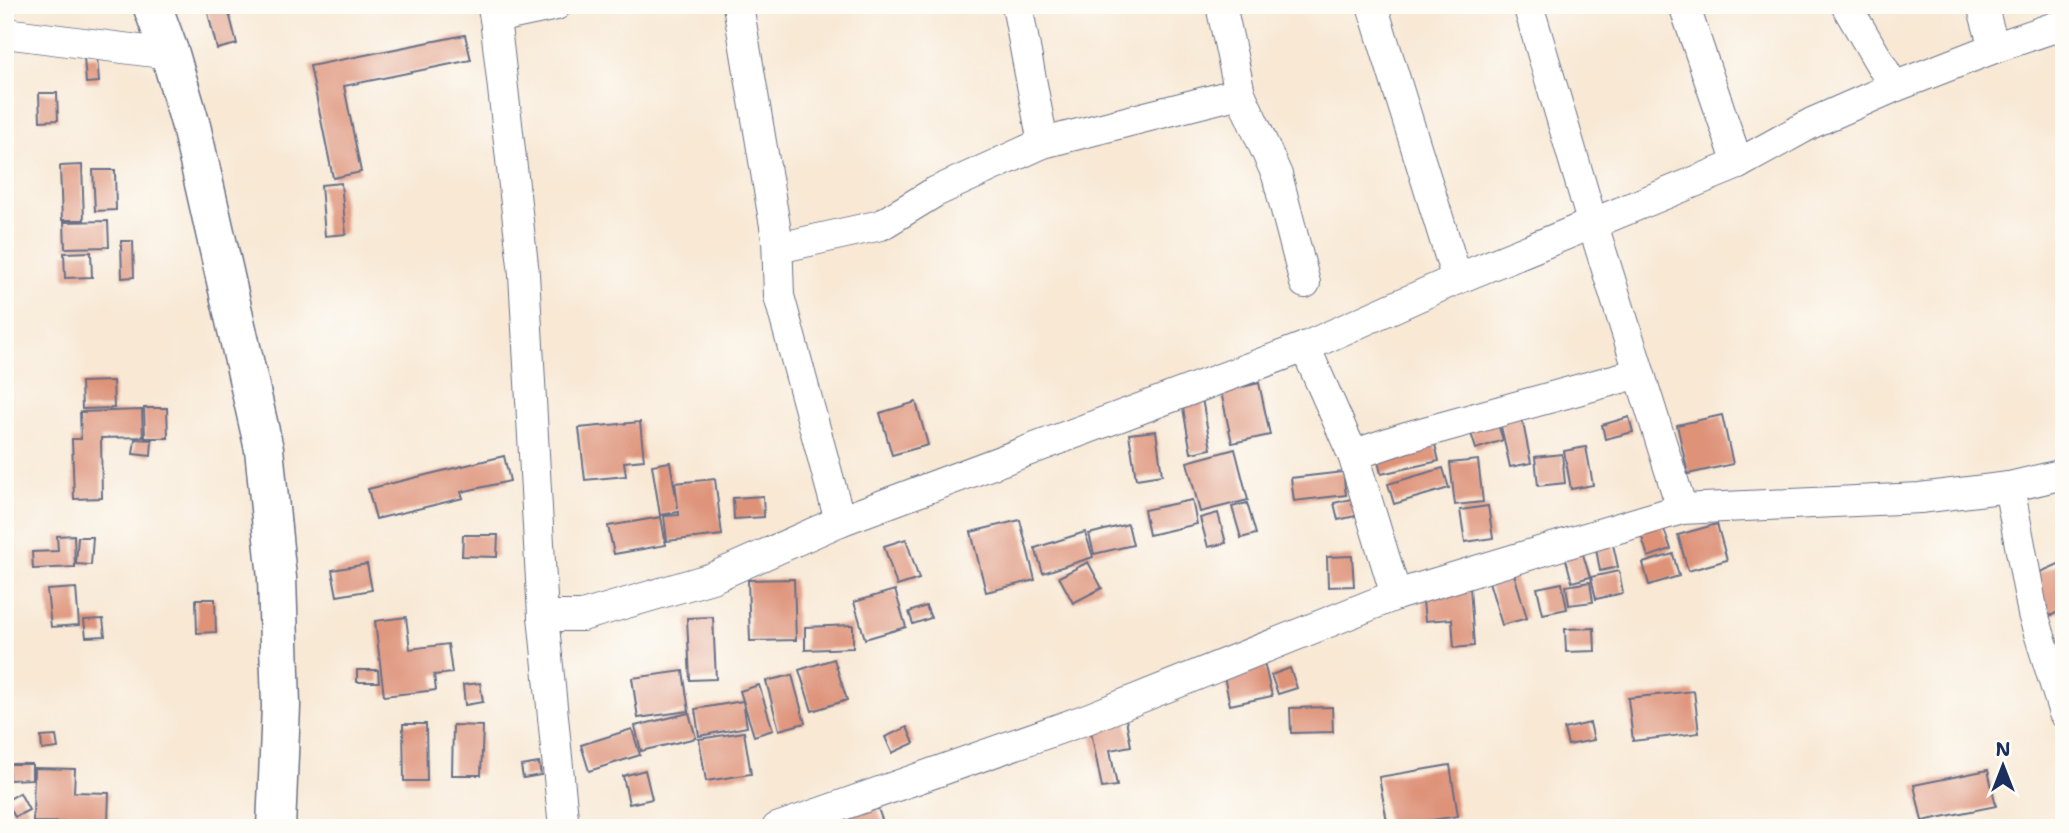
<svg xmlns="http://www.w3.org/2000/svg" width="2069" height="833" font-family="'Shantell Sans',sans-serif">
<rect width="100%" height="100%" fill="#fdfcf7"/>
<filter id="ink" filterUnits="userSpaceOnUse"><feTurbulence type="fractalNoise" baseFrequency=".0143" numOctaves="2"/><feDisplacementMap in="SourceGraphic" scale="14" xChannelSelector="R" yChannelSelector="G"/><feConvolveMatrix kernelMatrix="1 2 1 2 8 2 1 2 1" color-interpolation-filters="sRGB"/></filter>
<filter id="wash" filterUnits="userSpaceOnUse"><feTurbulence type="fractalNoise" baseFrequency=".00686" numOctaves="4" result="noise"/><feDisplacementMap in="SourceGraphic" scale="28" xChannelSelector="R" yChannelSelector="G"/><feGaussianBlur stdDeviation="1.57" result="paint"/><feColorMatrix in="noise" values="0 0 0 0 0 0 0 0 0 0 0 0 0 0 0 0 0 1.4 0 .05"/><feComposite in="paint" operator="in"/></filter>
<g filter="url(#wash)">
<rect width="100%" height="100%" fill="#f8e8d4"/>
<g id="blocks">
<!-- building -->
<g fill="#de9379">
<polygon points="206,5 227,5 237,44 217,49"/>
<polygon points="465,35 471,60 344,86 361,172 333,178 310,66"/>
<polygon points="97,56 99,82 86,83 84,57"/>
<polygon points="39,93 57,93 58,120 40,121"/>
<polygon points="82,165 84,220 62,220 60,166"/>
<polygon points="93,170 115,170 116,210 95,211"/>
<polygon points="341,183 346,234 325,236 321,185"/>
<polygon points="108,221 109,247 65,248 64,222"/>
<polygon points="121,241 133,241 134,277 122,278"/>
<polygon points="91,252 92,277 65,278 64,253"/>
<polygon points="113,381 114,408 82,409 81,382"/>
<polygon points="1259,383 1270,435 1232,443 1221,392"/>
<polygon points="1201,393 1211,449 1191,453 1181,397"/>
<polygon points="916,402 928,445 892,455 880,413"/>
<polygon points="144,408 167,408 168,438 145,438"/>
<polygon points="1520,408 1531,463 1510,467 1498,413"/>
<polygon points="142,410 143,437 101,438 102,498 74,499 72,439 81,439 80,412"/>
<polygon points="1495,415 1503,440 1476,449 1468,424"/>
<polygon points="1722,415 1733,464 1688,474 1677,425"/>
<polygon points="1629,417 1633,432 1605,439 1602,425"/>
<polygon points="640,422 644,460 624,462 626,476 585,480 579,428"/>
<polygon points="1156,431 1162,475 1136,479 1129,434"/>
<polygon points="1433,436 1439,461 1381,474 1375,448"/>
<polygon points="135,439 152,440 151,456 133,454"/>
<polygon points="1586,447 1593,485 1571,489 1564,451"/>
<polygon points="1235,449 1248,500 1200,512 1187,462"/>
<polygon points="1562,454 1565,483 1538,486 1535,457"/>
<polygon points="504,456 510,481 461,492 463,498 376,519 368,489"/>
<polygon points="1478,460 1483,502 1455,505 1450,463"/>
<polygon points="670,462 678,508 675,483 715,479 722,535 667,541 664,516 679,515 679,512 660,515 652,465"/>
<polygon points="1443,468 1449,488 1394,504 1388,484"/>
<polygon points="1343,472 1346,495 1294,501 1291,478"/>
<polygon points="763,496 764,517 734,519 733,498"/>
<polygon points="1364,496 1368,513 1338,520 1334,503"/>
<polygon points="1192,500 1197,524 1149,535 1144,510"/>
<polygon points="1247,503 1256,534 1241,538 1232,507"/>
<polygon points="1488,506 1493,538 1465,542 1460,510"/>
<polygon points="1218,513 1226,543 1208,547 1200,518"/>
<polygon points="661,517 666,545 614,554 608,526"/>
<polygon points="1020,520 1035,580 986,592 971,532"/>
<polygon points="1661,521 1671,549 1648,557 1639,528"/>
<polygon points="1128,524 1133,545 1094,554 1089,534"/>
<polygon points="1717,524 1727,560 1688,571 1678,535"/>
<polygon points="1085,532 1093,557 1043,573 1035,548"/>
<polygon points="74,535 75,567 33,569 32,552 58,551 57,536"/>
<polygon points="463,535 498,535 497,557 462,556"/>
<polygon points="78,537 93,537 91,565 76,564"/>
<polygon points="906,539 919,579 897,586 884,546"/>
<polygon points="1612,540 1618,567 1600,571 1595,543"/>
<polygon points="1582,551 1590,577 1572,582 1565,556"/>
<polygon points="1673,554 1679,576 1649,585 1643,563"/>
<polygon points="1352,556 1354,586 1328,587 1327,557"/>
<polygon points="1088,562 1102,588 1073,603 1059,577"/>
<polygon points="2063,562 2064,610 2047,617 2029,577"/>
<polygon points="367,564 372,590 337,596 332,570"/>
<polygon points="1512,567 1527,618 1502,625 1487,575"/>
<polygon points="1619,571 1623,593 1596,599 1591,577"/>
<polygon points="794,579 796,640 750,641 748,580"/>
<polygon points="1590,582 1593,602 1569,605 1566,586"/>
<polygon points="1562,583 1567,609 1543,614 1537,588"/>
<polygon points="1470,587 1474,646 1454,648 1452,619 1425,621 1422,591"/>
<polygon points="76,588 79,625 51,627 47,590"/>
<polygon points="895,590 906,627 865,639 854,602"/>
<polygon points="196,599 215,599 216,632 197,633"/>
<polygon points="926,606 931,618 913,624 909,612"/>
<polygon points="406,617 410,649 448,644 452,673 434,675 436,690 384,696 375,621"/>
<polygon points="713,617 716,679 690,680 687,618"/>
<polygon points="103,619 105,636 86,637 84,620"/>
<polygon points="853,625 853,648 805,650 805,627"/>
<polygon points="1594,628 1595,651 1566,652 1565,629"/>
<polygon points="1263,658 1272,696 1230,705 1222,667"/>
<polygon points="834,659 847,700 812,711 799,670"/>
<polygon points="1290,668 1297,688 1278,694 1271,675"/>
<polygon points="357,670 378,670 379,682 357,682"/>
<polygon points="683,671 689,711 638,718 632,678"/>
<polygon points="792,675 805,723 779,730 766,681"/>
<polygon points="480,683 483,702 465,705 463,685"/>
<polygon points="759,685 773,730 754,736 740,691"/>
<polygon points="1694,691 1699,733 1633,741 1628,698"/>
<polygon points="743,701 747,727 699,736 695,709"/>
<polygon points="1332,707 1333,732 1291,733 1290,708"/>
<polygon points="689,713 696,738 641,751 635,726"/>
<polygon points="1125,714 1131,746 1110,750 1117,786 1102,788 1089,721"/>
<polygon points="1590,723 1594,740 1568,745 1564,729"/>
<polygon points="403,724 426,724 427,781 404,781"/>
<polygon points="453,725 483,726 481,775 452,775"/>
<polygon points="907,727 914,743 892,753 885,737"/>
<polygon points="632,729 640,755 589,771 581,745"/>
<polygon points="744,732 751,774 706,781 699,739"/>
<polygon points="56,736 58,748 42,750 41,737"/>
<polygon points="539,763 541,775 523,778 521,766"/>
<polygon points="8,764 32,764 32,779 9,780"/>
<polygon points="1450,765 1458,816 1388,827 1379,777"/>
<polygon points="34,768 75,769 74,792 109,793 108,823 33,822"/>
<polygon points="645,770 652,799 629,804 623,776"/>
<polygon points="1988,770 1996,806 1922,821 1914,785"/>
<polygon points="20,793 29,810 15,817 6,801"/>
<polygon points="875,800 885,828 829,828 826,819"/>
</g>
</g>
</g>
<g filter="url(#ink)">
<use href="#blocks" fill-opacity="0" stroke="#687087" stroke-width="2"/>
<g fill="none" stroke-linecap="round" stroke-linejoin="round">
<!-- street casing -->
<g stroke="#687087" stroke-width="32">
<g id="street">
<polyline points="492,5 495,18 524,274 543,616 564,828"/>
<polyline points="738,5 777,238 779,296 840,521"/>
<polyline points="1017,5 1043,143"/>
<polyline points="1221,5 1240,93 1277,175 1305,283"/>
<polyline points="1372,5 1457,279"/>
<polyline points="1528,5 1593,225 1682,509"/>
<polyline points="1684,5 1738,164"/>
<polyline points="1846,5 1894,87"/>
<polyline points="1982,5 1994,48"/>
<polyline points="495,18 556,5"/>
<polyline points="5,33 170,54"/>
<polyline points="778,248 881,225 935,192 1043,143 1240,93"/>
<polyline points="1305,347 1353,455 1396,595"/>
<polyline points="1353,455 1403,438 1639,373"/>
<polyline points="2009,487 2033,614 2064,713"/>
<polyline points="543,616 582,616 712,578 840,521 1305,347 1457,279 1738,164 1812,123 1894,87 1994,48 2064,24"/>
<polyline points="777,828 1087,719 1396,595 1682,509 1920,498 2009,487 2064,474"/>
</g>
</g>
<!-- primary casing -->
<g stroke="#687087" stroke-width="41">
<polyline id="primary" points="152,5 170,54 191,126 264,449 277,578 281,706 276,828"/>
</g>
<!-- street -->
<use href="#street" stroke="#fff" stroke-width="30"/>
<!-- primary -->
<use href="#primary" stroke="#fff" stroke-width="38"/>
</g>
</g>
<!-- margin -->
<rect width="2069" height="833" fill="none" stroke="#fdfcf7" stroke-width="28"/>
<!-- north arrow -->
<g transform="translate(2003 766)" stroke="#fdfcf7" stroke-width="5" paint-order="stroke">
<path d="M0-5L12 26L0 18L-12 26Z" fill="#1b2f5e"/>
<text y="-10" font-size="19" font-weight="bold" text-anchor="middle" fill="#1b2f5e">N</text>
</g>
</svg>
